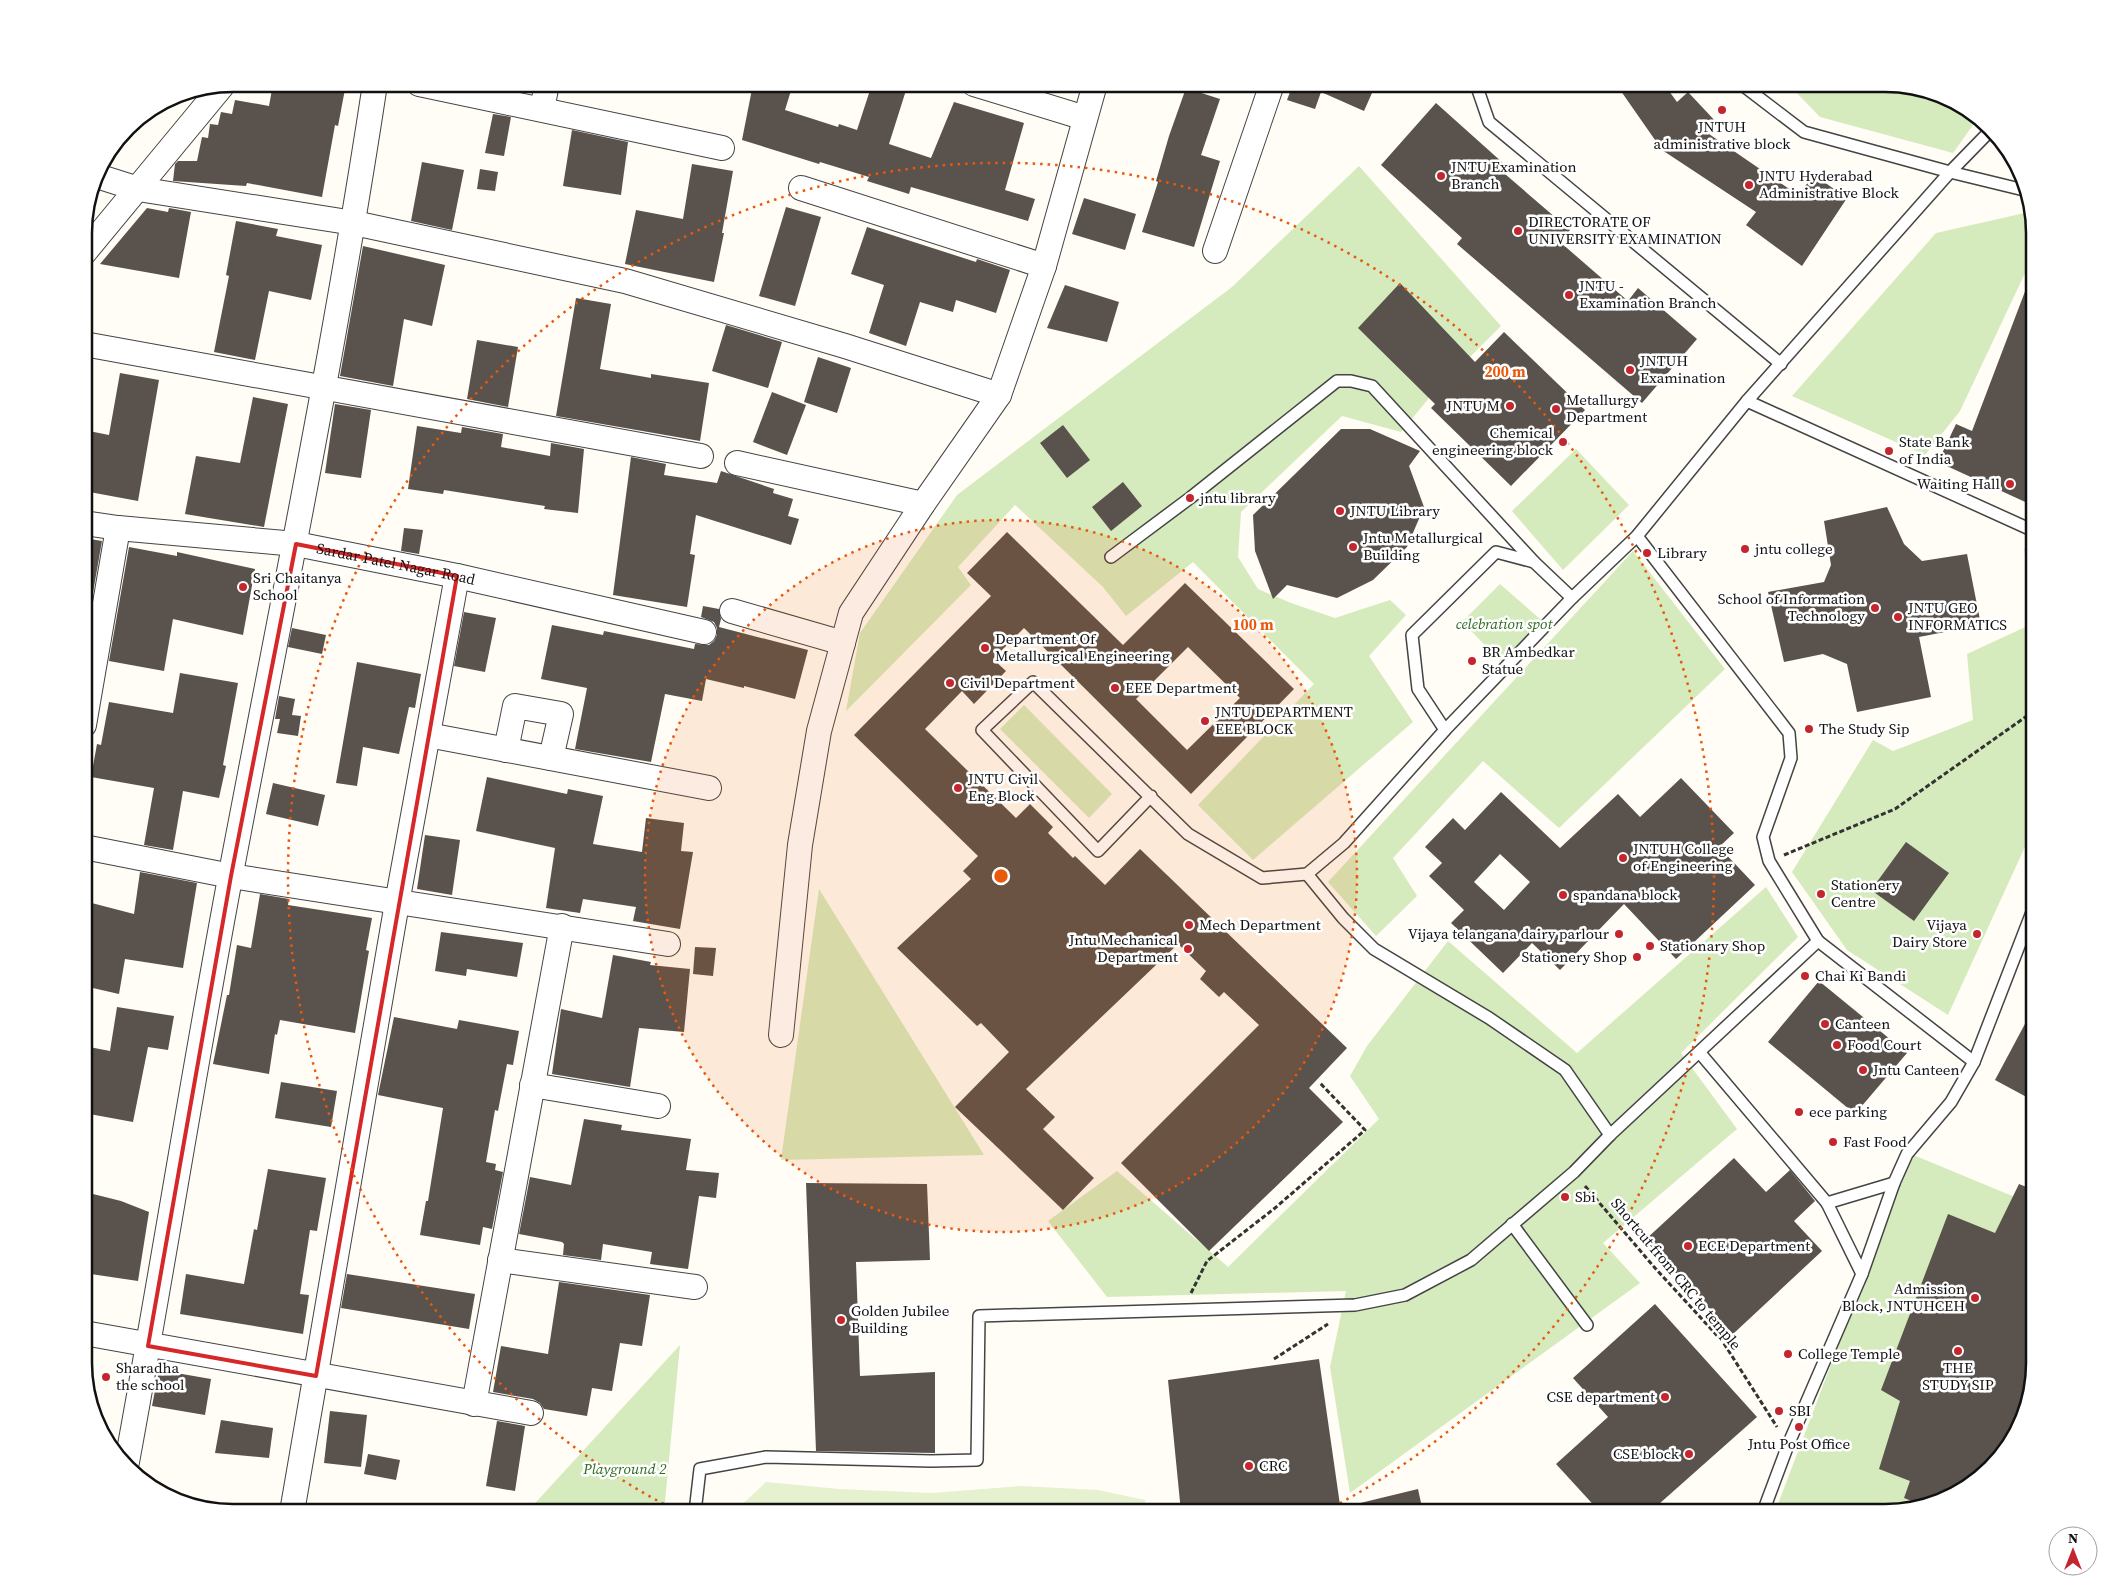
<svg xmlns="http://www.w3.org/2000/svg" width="2118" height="1596" font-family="'Source Serif 4',serif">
<rect width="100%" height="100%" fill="#fffdf5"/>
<!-- green -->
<g fill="#d5ebbd">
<polygon points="1788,84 1885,84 1933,92 1978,118 1953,153 1820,117"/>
<polygon points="1359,166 1501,326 1429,398 1401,432 1342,416 1241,512 1238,557 1258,589 1291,603 1335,618 1390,600 1406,615 1369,656 1413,722 1253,860 1198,805 1314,684 1193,562 1126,616 1103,587 1015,505 958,567 971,585 846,711 860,633 957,495 1232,287"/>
<polygon points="2029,212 2034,233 2034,254 1960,411 1925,455 1792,396 1936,233"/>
<polygon points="1576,449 1629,505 1563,570 1512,511"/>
<polygon points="2024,548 2034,553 2034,620"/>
<polygon points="1633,551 1725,669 1559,828 1483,761 1393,858 1417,896 1376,936 1328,882"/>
<polygon points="1500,584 1541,620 1509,669 1462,622"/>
<polygon points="2034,623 2034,827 1948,1015 1847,950 1792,872 1873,740 1893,751 1973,720 1967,654"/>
<polygon points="1024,705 1112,794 1089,818 1000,729"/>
<polygon points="1766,887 1798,937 1681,1053 1737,1129 1603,1243 1640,1283 1350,1493 1330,1367 1346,1291 1107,1297 1048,1221 1117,1171 1228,1267 1379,1119 1350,1076 1367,1046 1448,941 1577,1053"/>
<polygon points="819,889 984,1155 781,1160"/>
<polygon points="1911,1154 2034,1205 2034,1363 2026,1411 2003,1454 1950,1497 1884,1512 1775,1512"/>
<polygon points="680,1345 664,1512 527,1512"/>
</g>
<!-- pitch -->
<polygon fill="#e6f2cf" points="766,1482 839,1489 932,1493 1021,1486 1098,1490 1145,1500 1147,1512 734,1512"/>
<!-- building -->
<g fill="#5a524d" fill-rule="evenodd">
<polygon points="273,84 346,84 338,126 335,125 322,197 247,183 246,186 173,181 175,164 178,161 197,161 202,137 208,138 210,124 218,125 221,112 232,114 235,100 269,106"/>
<polygon points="753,84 793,84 785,110 838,127 839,124 857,130 872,84 908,84 889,144 931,158 954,102 1024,123 1005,190 1035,199 1028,221 911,187 909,194 867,181 869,177 820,162 819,164 742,140"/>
<polygon points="1293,84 1376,84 1364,111 1321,92 1315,109 1287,100"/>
<polygon points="1616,84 1664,84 1677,102 1688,92 1718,124 1709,134 1798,195 1814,175 1847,198 1802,266 1746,225 1756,212 1662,150"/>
<polygon points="1186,88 1220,99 1201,155 1220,161 1194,247 1142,232 1158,182 1156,181 1169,136"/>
<polygon points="1436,103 1503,163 1498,168 1570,230 1560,242 1628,301 1638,288 1697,339 1642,403 1457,244 1462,238 1381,165"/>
<polygon points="493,114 511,117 504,156 485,153"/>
<polygon points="572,130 628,142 621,195 563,186"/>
<polygon points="422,162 464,170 452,230 411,221"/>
<polygon points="692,164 733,171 722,233 724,233 714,282 625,264 636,210 683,219"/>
<polygon points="480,169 498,172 495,191 477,189"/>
<polygon points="1084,198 1136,214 1125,250 1072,234"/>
<polygon points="786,207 821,217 795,306 759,296"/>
<polygon points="147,208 168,212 169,208 191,212 179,278 100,264"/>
<polygon points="236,221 278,229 276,236 322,245 311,300 269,291 255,360 214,352 229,276 226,275"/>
<polygon points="867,227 976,262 977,259 1010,270 996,313 956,300 953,312 920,302 906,346 869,333 884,285 851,274"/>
<polygon points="363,246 445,265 432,326 404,319 393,386 340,376"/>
<polygon points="2032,273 2034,273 2034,506 1938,462 1956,424 1972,431"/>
<polygon points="1400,283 1475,362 1504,332 1585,410 1511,486 1431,408 1435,404 1358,328"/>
<polygon points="1065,285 1119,302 1107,342 1047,328"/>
<polygon points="576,298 611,304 600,369 651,378 651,374 709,383 700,441 556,416"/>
<polygon points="726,325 782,342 768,388 712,371"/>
<polygon points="477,340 518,347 508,407 467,399"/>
<polygon points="818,357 851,368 837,413 804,402"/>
<polygon points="120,373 159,380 138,501 84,491 84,430 109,435"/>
<polygon points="772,392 806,405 787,455 753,442"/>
<polygon points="253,397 288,404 264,527 185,514 196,456 240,463"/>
<polygon points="335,404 371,410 361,478 325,473"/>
<polygon points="1063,425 1090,460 1067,478 1040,443"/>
<polygon points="417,426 461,433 462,427 503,434 501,447 550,456 551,443 584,449 578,513 544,509 545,506 444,490 443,494 408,489"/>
<polygon points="1341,429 1370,429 1420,451 1409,466 1424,507 1407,547 1373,580 1337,598 1287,585 1273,599 1255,551 1253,515"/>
<polygon points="631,457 666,464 664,475 717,483 721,471 774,489 773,493 793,499 788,516 799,519 791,545 696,515 690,554 695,555 687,607 613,595"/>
<polygon points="1123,482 1142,506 1111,531 1092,507"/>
<polygon points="1887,507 1904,544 1922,561 1967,554 1981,625 1919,637 1931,697 1857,712 1847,664 1823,654 1784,662 1768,592 1824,582 1831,565 1824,521"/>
<polygon points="404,528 423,530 419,554 401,551"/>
<path d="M1007,532L1123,645L1185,583L1294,689L1191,794L1024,628L993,659L1006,671L974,704L962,691L925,729L1016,818L1030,804L1053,827L1048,833L1073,858L1075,856L1105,885L1140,849L1347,1048L1309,1088L1343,1122L1209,1251L1121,1163L1259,1025L1224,992L1219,997L1200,979L1206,971L1178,944L1026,1089L1055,1117L1043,1129L1094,1178L1063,1210L955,1107L1009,1052L981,1023L977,1026L897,948L971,879L963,871L978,856L854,735L991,596L967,573ZM1188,647L1240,698L1187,750L1136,699Z"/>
<polygon points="84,538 102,541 84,644"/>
<polygon points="129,547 177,556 177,552 255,569 243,635 173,619 164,671 109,661"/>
<polygon points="703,606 719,609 721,619 719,627 808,650 795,699 744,686 744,688 706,679 702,701 665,694 651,762 575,749 587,688 541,679 552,625 603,635 604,631 694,649 695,644 709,645 714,641 717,635 717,628 714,622 701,617"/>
<polygon points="464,612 496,618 485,672 454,666"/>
<polygon points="292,628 326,635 322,654 288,647"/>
<polygon points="357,662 421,674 415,708 409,707 399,754 363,747 357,786 336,783"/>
<polygon points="180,673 238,683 223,765 226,766 219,798 183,791 173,850 144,845 154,788 91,777 97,744 101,745 109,702 173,713"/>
<polygon points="279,696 295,699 292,715 301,716 298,736 277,733 280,719 275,719"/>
<polygon points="487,777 567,794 568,789 603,796 593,844 642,852 646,818 684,823 681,851 693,852 680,929 633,921 636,907 583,899 580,913 546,908 555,848 476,831"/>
<path d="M1681,778L1734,833L1719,847L1755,885L1676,959L1624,904L1560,970L1532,943L1503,973L1451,923L1464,910L1429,876L1442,863L1425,847L1453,818L1465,830L1501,792L1560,848L1618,794L1640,817ZM1500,854L1530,882L1504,910L1474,882Z"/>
<polygon points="273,783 325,795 318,826 266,814"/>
<polygon points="425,835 460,840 452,895 417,889"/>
<polygon points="1906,842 1949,873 1914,921 1871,890"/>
<polygon points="140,872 197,883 183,968 125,959 119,994 84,986 84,901 134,914"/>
<polygon points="260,894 289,899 288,905 372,918 366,950 369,951 355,1033 280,1020 277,1035 275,1034 269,1074 213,1064 227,995 229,995 237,945 251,948"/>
<polygon points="441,932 523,943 517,977 467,969 466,976 435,971"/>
<polygon points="695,947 716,948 713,976 693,974"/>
<polygon points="613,955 651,962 650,965 690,969 684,1032 639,1028 630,1087 552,1074 561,1009 602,1018"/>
<polygon points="1819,981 1907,1053 1855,1114 1768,1042"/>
<polygon points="117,1007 174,1016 168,1050 148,1047 133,1122 84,1113 84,1046 110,1051"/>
<polygon points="2034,1007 2034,1101 1995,1080"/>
<polygon points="394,1017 457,1029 459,1020 519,1031 513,1065 507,1064 498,1111 495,1110 486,1162 496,1164 495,1170 503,1172 492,1229 483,1227 480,1245 420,1235 426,1201 428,1201 443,1108 378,1095"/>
<polygon points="281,1082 337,1091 331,1127 275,1118"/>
<polygon points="584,1119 622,1125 621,1130 691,1139 686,1170 719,1173 716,1198 699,1196 688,1269 650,1264 652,1252 603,1244 601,1260 563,1255 564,1244 562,1242 519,1234 530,1177 571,1185"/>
<polygon points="1734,1158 1766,1192 1790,1170 1815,1201 1794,1221 1822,1251 1733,1334 1645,1240"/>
<polygon points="268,1169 326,1178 317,1231 310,1230 300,1294 309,1295 303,1334 180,1314 186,1274 244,1284 254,1229 257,1230"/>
<polygon points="806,1183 927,1184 930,1260 856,1262 860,1376 935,1372 935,1453 816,1451"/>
<polygon points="2019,1184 2034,1190 2034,1363 2026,1411 2003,1454 1950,1497 1920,1504 1904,1498 1910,1481 1879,1469 1900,1401 1881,1390 1948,1214 1995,1233"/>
<polygon points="89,1193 121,1201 149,1212 138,1281 84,1273 84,1229"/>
<polygon points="347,1274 475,1294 469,1329 341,1308"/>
<polygon points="559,1282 650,1295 642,1346 620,1343 612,1391 592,1388 587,1416 544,1409 540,1403 533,1399 493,1392 501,1346 548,1354"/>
<polygon points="1655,1304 1757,1417 1650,1512 1600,1512 1556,1464 1608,1417 1573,1378"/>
<polygon points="1319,1359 1341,1512 1181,1512 1168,1380"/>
<polygon points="159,1370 211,1379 205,1415 152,1406"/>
<polygon points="330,1411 367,1415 361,1467 324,1463"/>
<polygon points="221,1420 273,1428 269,1458 215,1453"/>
<polygon points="497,1421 525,1426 515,1491 486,1486"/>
<polygon points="368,1454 400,1460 396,1480 364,1474"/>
<polygon points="1418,1489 1423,1512 1353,1512 1352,1505"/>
</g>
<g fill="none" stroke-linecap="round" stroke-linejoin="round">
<!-- lane casing -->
<g stroke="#444" stroke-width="14">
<g id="lane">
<polyline points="1479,84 1478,90 1489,122 1781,364"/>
<polyline points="1741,84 1804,132 1950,172 2024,190"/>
<polyline points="1747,401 2034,531"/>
<polyline points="1111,557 1190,498 1337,381 1351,381 1372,386 1534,562"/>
<polyline points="1445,730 1418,689 1412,635 1496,552 1534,562 1572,598"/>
<polyline points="1151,796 1098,851 982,730 1033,682 1188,834 1262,878 1307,874"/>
<polyline points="1818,941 1974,1062"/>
<polyline points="1700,1053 1827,1203 1894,1183"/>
<polyline points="1610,1135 1565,1070 1489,1018 1374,949 1343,918 1307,874 1344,843 1445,730 1572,598 1637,536 1747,401 1950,172 1989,132"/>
<polyline points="1827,1203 1862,1274"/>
<polyline points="1512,1224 1587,1325"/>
<polyline points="695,1512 700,1469 766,1457 931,1461 977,1460 979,1316 1355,1305 1405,1295 1471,1260 1574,1172 1610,1135 1818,941 1769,861 1763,837 1791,758 1789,733 1637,536"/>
<polyline points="1763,1512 1788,1445 1862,1274 1894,1183 1907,1154 1951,1102 1974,1062 2034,907"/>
</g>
</g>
<!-- street casing -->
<g stroke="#444" stroke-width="26">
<g id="street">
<polyline points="419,84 722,148"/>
<polyline points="974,84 1085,118"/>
<polyline points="542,109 547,84"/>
<polyline points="97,176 138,189 354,223 625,281 845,346 999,395"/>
<polyline points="801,188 1044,266"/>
<polyline points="1215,251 1272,84"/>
<polyline points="84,253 222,86"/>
<polyline points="84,344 701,456"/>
<polyline points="737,463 923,504"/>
<path id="s1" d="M84,523L118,528L296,544L457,576L704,632"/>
<polyline points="732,611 843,643"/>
<polyline points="84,725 118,528"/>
<polyline points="428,735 709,788"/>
<polyline points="506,750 515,706 561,714 551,758"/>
<polyline points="84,847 231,876 668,944"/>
<polyline points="781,1035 800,845 819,731 851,613 923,504 999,395 1044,266 1095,84"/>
<polyline points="532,1085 658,1106"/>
<polyline points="500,1260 695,1287"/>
<polyline points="84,1333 531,1413"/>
<polyline points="474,1404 562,926"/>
<path d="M127,1462C163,1266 194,1069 231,873C281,610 335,348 375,84"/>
<polyline points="292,1512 397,903 457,576"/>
</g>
</g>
<!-- path -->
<g stroke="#333" stroke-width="3" stroke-dasharray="5 2.5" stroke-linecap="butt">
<polyline points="1784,855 1895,809 2034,711"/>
<polyline points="1585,1186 1655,1268 1723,1342 1777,1427"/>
<polyline points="1191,1293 1207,1261 1275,1208 1365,1130 1320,1083"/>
<polyline points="1274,1359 1328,1324"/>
</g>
<!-- lane -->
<use href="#lane" stroke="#fff" stroke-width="11"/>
<!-- street -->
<use href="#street" stroke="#fff" stroke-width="24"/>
</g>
<!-- marked area -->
<path fill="none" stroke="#d62828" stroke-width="4" stroke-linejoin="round" d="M296,544L457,576L316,1376L148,1346L231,876Z"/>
<!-- distance rings -->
<circle cx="1001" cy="876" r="356" fill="#e8590c" fill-opacity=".12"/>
<g fill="none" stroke="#e8590c" stroke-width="2.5" stroke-dasharray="2.5 5">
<circle cx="1001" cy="876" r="356"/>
<path d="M677 1511A713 713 0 1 1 1325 1511"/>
</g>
<!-- markers -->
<g fill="#c4262e" stroke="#fff" stroke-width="2">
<circle cx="1722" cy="110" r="5"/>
<circle cx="1441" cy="176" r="5"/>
<circle cx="1749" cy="185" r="5"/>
<circle cx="1518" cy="231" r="5"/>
<circle cx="1569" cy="295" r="5"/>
<circle cx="1630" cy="370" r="5"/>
<circle cx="1510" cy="406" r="5"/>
<circle cx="1556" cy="409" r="5"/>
<circle cx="1563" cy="442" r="5"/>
<circle cx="1889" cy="451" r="5"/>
<circle cx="2010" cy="484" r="5"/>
<circle cx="1190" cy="498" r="5"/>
<circle cx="1340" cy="511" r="5"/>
<circle cx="1353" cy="547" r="5"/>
<circle cx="1745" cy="549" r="5"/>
<circle cx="1647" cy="553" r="5"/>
<circle cx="243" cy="587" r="5"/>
<circle cx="1875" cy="608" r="5"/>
<circle cx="1898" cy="617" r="5"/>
<circle cx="985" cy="648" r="5"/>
<circle cx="1472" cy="661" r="5"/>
<circle cx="950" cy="683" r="5"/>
<circle cx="1115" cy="688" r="5"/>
<circle cx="1205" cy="721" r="5"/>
<circle cx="1809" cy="729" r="5"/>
<circle cx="958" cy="788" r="5"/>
<circle cx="1623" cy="858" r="5"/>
<circle cx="1821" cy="894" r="5"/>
<circle cx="1563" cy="895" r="5"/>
<circle cx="1189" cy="925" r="5"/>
<circle cx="1619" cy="934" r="5"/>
<circle cx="1977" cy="934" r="5"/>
<circle cx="1650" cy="946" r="5"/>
<circle cx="1188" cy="949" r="5"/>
<circle cx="1637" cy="957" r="5"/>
<circle cx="1805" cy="976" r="5"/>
<circle cx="1825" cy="1024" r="5"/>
<circle cx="1837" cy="1045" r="5"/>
<circle cx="1863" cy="1070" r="5"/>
<circle cx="1799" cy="1112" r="5"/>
<circle cx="1833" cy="1142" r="5"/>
<circle cx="1565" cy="1197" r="5"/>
<circle cx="1688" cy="1246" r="5"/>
<circle cx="1975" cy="1298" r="5"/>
<circle cx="841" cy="1320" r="5"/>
<circle cx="1958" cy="1351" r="5"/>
<circle cx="1788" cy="1354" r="5"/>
<circle cx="106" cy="1377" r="5"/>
<circle cx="1665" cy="1397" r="5"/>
<circle cx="1779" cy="1411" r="5"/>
<circle cx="1799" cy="1427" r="5"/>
<circle cx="1689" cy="1454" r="5"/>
<circle cx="1249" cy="1466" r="5"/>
</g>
<g text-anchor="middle" stroke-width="5" stroke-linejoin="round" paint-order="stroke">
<!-- poi labels -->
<g font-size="15" fill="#111" stroke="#fff" text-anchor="start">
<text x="1722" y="132" text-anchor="middle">JNTUH<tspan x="1722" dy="17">administrative block</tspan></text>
<text x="1451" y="172">JNTU Examination<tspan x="1451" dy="17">Branch</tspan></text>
<text x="1759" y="181">JNTU Hyderabad<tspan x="1759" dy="17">Administrative Block</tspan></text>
<text x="1528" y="227">DIRECTORATE OF<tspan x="1528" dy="17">UNIVERSITY EXAMINATION</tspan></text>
<text x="1579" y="291">JNTU -<tspan x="1579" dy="17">Examination Branch</tspan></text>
<text x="1640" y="366">JNTUH<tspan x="1640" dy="17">Examination</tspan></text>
<text x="1566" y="405">Metallurgy<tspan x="1566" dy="17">Department</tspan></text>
<text x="1500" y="411" text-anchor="end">JNTU M</text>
<text x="1553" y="438" text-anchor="end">Chemical<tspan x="1553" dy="17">engineering block</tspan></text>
<text x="1899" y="447">State Bank<tspan x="1899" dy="17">of India</tspan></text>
<text x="2000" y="489" text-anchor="end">Waiting Hall</text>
<text x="1200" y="503">jntu library</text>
<text x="1350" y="516">JNTU Library</text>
<text x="1363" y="543">Jntu Metallurgical<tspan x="1363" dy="17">Building</tspan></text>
<text x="1755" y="554">jntu college</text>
<text x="1657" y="558">Library</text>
<text x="253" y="583">Sri Chaitanya<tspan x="253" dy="17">School</tspan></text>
<text x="1865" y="604" text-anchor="end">School of Information<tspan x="1865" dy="17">Technology</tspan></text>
<text x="1908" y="613">JNTU GEO<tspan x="1908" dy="17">INFORMATICS</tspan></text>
<text x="995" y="644">Department Of<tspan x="995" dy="17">Metallurgical Engineering</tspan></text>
<text x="1482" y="657">BR Ambedkar<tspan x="1482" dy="17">Statue</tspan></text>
<text x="960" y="688">Civil Department</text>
<text x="1125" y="693">EEE Department</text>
<text x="1215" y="717">JNTU DEPARTMENT<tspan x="1215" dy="17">EEE BLOCK</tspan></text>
<text x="1819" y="734">The Study Sip</text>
<text x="968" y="784">JNTU Civil<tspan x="968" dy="17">Eng Block</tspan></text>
<text x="1633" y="854">JNTUH College<tspan x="1633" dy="17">of Engineering</tspan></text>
<text x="1831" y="890">Stationery<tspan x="1831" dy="17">Centre</tspan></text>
<text x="1573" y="900">spandana block</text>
<text x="1199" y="930">Mech Department</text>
<text x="1967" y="930" text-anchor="end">Vijaya<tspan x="1967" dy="17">Dairy Store</tspan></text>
<text x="1609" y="939" text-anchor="end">Vijaya telangana dairy parlour</text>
<text x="1178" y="945" text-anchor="end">Jntu Mechanical<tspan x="1178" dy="17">Department</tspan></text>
<text x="1660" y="951">Stationary Shop</text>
<text x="1627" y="962" text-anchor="end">Stationery Shop</text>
<text x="1815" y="981">Chai Ki Bandi</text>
<text x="1835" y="1029">Canteen</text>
<text x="1847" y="1050">Food Court</text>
<text x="1873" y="1075">Jntu Canteen</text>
<text x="1809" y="1117">ece parking</text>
<text x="1843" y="1147">Fast Food</text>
<text x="1575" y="1202">Sbi</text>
<text x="1698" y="1251">ECE Department</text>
<text x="1965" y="1294" text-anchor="end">Admission<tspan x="1965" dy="17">Block, JNTUHCEH</tspan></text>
<text x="851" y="1316">Golden Jubilee<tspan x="851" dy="17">Building</tspan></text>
<text x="1798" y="1359">College Temple</text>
<text x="116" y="1373">Sharadha<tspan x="116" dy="17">the school</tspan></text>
<text x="1958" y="1373" text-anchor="middle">THE<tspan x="1958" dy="17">STUDY SIP</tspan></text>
<text x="1655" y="1402" text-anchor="end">CSE department</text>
<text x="1789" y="1416">SBI</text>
<text x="1799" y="1449" text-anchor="middle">Jntu Post Office</text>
<text x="1679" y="1459" text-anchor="end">CSE block</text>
<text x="1259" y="1471">CRC</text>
</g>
<!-- street labels -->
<g font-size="15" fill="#111" stroke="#fff">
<text dy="5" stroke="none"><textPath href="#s1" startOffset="315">Sardar Patel Nagar Road</textPath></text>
<text transform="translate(1676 1274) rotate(50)" y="5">Shortcut from CRC to temple</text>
</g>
<!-- park labels -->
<g font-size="15" font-style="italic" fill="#2f6b1f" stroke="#fff">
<text x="1504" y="629">celebration spot</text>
<text x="625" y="1474">Playground 2</text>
</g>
</g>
<!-- crop -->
<path d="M0 0H2118V1596H0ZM233 92H1885A141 141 0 0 1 2026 233V1363A141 141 0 0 1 1885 1504H233A141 141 0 0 1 92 1363V233A141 141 0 0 1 233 92Z" fill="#fff" fill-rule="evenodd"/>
<path fill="none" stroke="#111" stroke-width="2.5" d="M233 92H1885A141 141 0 0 1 2026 233V1363A141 141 0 0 1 1885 1504H233A141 141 0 0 1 92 1363V233A141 141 0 0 1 233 92Z"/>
<circle cx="1001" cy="876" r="8" fill="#e8590c" stroke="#fff" stroke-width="2.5"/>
<g font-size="15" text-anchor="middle" font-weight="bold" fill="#e8590c" stroke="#fff" stroke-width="5" stroke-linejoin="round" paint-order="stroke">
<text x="1505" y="377">200 m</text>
<text x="1253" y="630">100 m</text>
</g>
<!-- north arrow -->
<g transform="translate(2073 1551)"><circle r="24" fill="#ffffff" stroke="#a0a0a0"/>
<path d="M0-4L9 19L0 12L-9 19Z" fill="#c4262e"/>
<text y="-8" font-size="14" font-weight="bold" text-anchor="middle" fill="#111111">N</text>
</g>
</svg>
